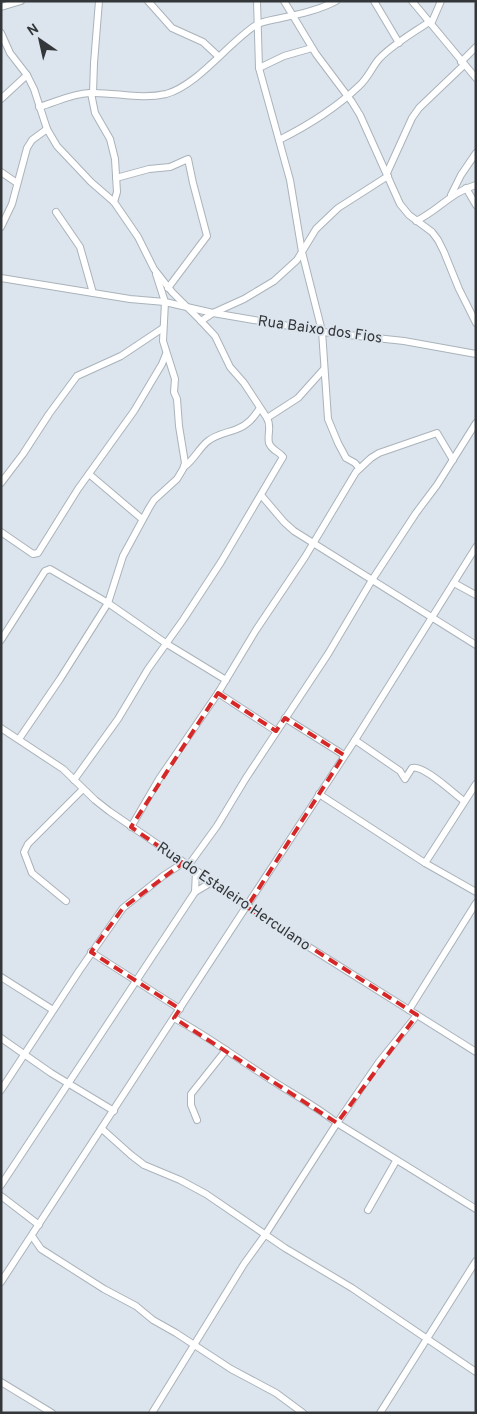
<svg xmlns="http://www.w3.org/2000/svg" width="477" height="1414" font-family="Overpass,sans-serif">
<rect width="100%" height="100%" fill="#dce5ed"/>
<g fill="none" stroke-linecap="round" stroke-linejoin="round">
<!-- minor casing -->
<g stroke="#aab3ba" stroke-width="8">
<g id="minor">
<polyline points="148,1 172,28 203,42 218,56"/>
<polyline points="257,1 259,68 290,180 302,252 322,331 328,419 338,443 346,458 355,463 359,468"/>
<polyline points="284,1 316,54 352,102 360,115 400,204 409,215 432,232 438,240 444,252 459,289 476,323"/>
<polyline points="374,1 399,43"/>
<polyline points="412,1 476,78"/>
<polyline points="1,7 21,1"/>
<polyline points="431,24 441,1"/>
<path d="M1,33L10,53L27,75L34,89L47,129L57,146L91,182L114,202L138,237L154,269L172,292L201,321L215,336L230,367L244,383L267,418C272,427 267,434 269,443C272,451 279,451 283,457L221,562L183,620L148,669L118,719L74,780"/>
<polyline points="461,62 476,47"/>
<polyline points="259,68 284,56 312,48"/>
<polyline points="91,93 95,113 110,139 115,159 117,192 114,202"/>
<polyline points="93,93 94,63 99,1"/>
<polyline points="1,99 27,75"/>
<path d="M39,107C57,102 70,94 90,93C115,92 140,100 166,94C198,85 227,44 256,25C263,21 273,20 281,18C300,14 319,10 336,1"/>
<path d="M279,140C307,126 336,108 359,86C368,78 372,67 379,59C393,44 413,33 429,22"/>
<polyline points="1,172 17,183"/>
<polyline points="387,173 412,118 419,108 464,65"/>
<polyline points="116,178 149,169 170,167 188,159 193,183 207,236 168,288"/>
<polyline points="466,188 476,205"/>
<polyline points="451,195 461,175 476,153"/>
<polyline points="56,212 80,247 93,293"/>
<path d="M416,221C439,210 451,192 476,185"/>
<polyline points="1,227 12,204 27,148 32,140 47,129"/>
<polyline points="1,278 130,299 165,302 213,313 330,333 404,341 476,354"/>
<polyline points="201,321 213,313 244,299 274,281 297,260 316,229 338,208 388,176"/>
<polyline points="267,418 298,398 324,369"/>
<path d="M184,467C194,460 199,448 208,441C217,434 227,433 237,429C248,425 254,417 260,408"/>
<polyline points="89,474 142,519"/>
<polyline points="1,483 23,454 49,414 77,376 121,356 163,328"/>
<polyline points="261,495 284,522 294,531 476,645"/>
<polyline points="1,532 33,554 38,553 78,489 134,411 162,364 166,354"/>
<polyline points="454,583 476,595"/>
<polyline points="1,640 45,571 50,569 108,603 167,644 226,680"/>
<polyline points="218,693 276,731"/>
<polyline points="285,718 344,755"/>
<polyline points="1,728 63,769 95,800 109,811 293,937 476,1052"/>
<polyline points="19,739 60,679 108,603 123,556 149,508 154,500 177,479 183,469 185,463 179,426 177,399 174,392 175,379 163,341 165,302 156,274"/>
<path d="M355,740L400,771L405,779L412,768C423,764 454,794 464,801"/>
<polyline points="319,794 425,863 476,892"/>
<polyline points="131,827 159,779 218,693 256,630 305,557 356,472 371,458 379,453 437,433 453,460"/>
<polyline points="425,863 476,784"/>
<polyline points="188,866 217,826 246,778 328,654 372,580 416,513 437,485 476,423"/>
<polyline points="195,892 196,872"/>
<polyline points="66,901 32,873 24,852 28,844 83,789"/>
<polyline points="91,952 180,1009"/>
<polyline points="1,977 53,1010"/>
<polyline points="409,1010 476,903"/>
<path d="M174,1018C204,1034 231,1054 259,1072C285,1090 312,1103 337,1123L379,1062L417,1015"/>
<polyline points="1,1038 51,1073 114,1111"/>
<polyline points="1,1090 79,971 123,908 163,876 183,863"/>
<polyline points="197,1120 191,1105 191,1094 226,1050"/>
<polyline points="102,1129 131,1155 144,1165 180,1180 206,1194 285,1248 352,1288 476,1372"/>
<polyline points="1,1185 195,892 212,882"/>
<polyline points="1,1196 39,1225"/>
<polyline points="368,1210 396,1161"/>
<polyline points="32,1236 41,1249 104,1289 136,1306 153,1320 176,1333 231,1369 276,1393 303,1413"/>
<polyline points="1,1282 355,740 476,547"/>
<polyline points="1,1382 52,1413"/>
<polyline points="152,1413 244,1264 265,1235 337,1123 476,1209"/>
<polyline points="380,1413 476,1261"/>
</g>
</g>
<!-- minor -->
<use href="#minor" stroke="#fff" stroke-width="6"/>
</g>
<!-- marked area -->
<path fill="none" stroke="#d62828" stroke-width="4" stroke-dasharray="10 6" stroke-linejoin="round" d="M218,693L276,731L285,718L344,755L247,907L417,1015L337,1123L174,1018L180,1009L91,952L123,908L183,863L131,827Z"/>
<g text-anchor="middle" stroke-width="4" stroke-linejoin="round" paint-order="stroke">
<!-- street labels -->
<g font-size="15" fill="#34373a" stroke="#dce5ed">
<text transform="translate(320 329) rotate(8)" y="5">Rua Baixo dos Fios</text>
<text transform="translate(234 896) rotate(34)" y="5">Rua do Estaleiro Herculano</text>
</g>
</g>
<!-- border -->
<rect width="477" height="1414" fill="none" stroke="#34373a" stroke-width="5"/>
<!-- north arrow -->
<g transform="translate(40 40) rotate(326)" stroke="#dce5ed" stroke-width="4" paint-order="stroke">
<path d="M0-4L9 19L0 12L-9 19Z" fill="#34373a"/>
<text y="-8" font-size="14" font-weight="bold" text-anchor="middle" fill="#34373a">N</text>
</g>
</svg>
